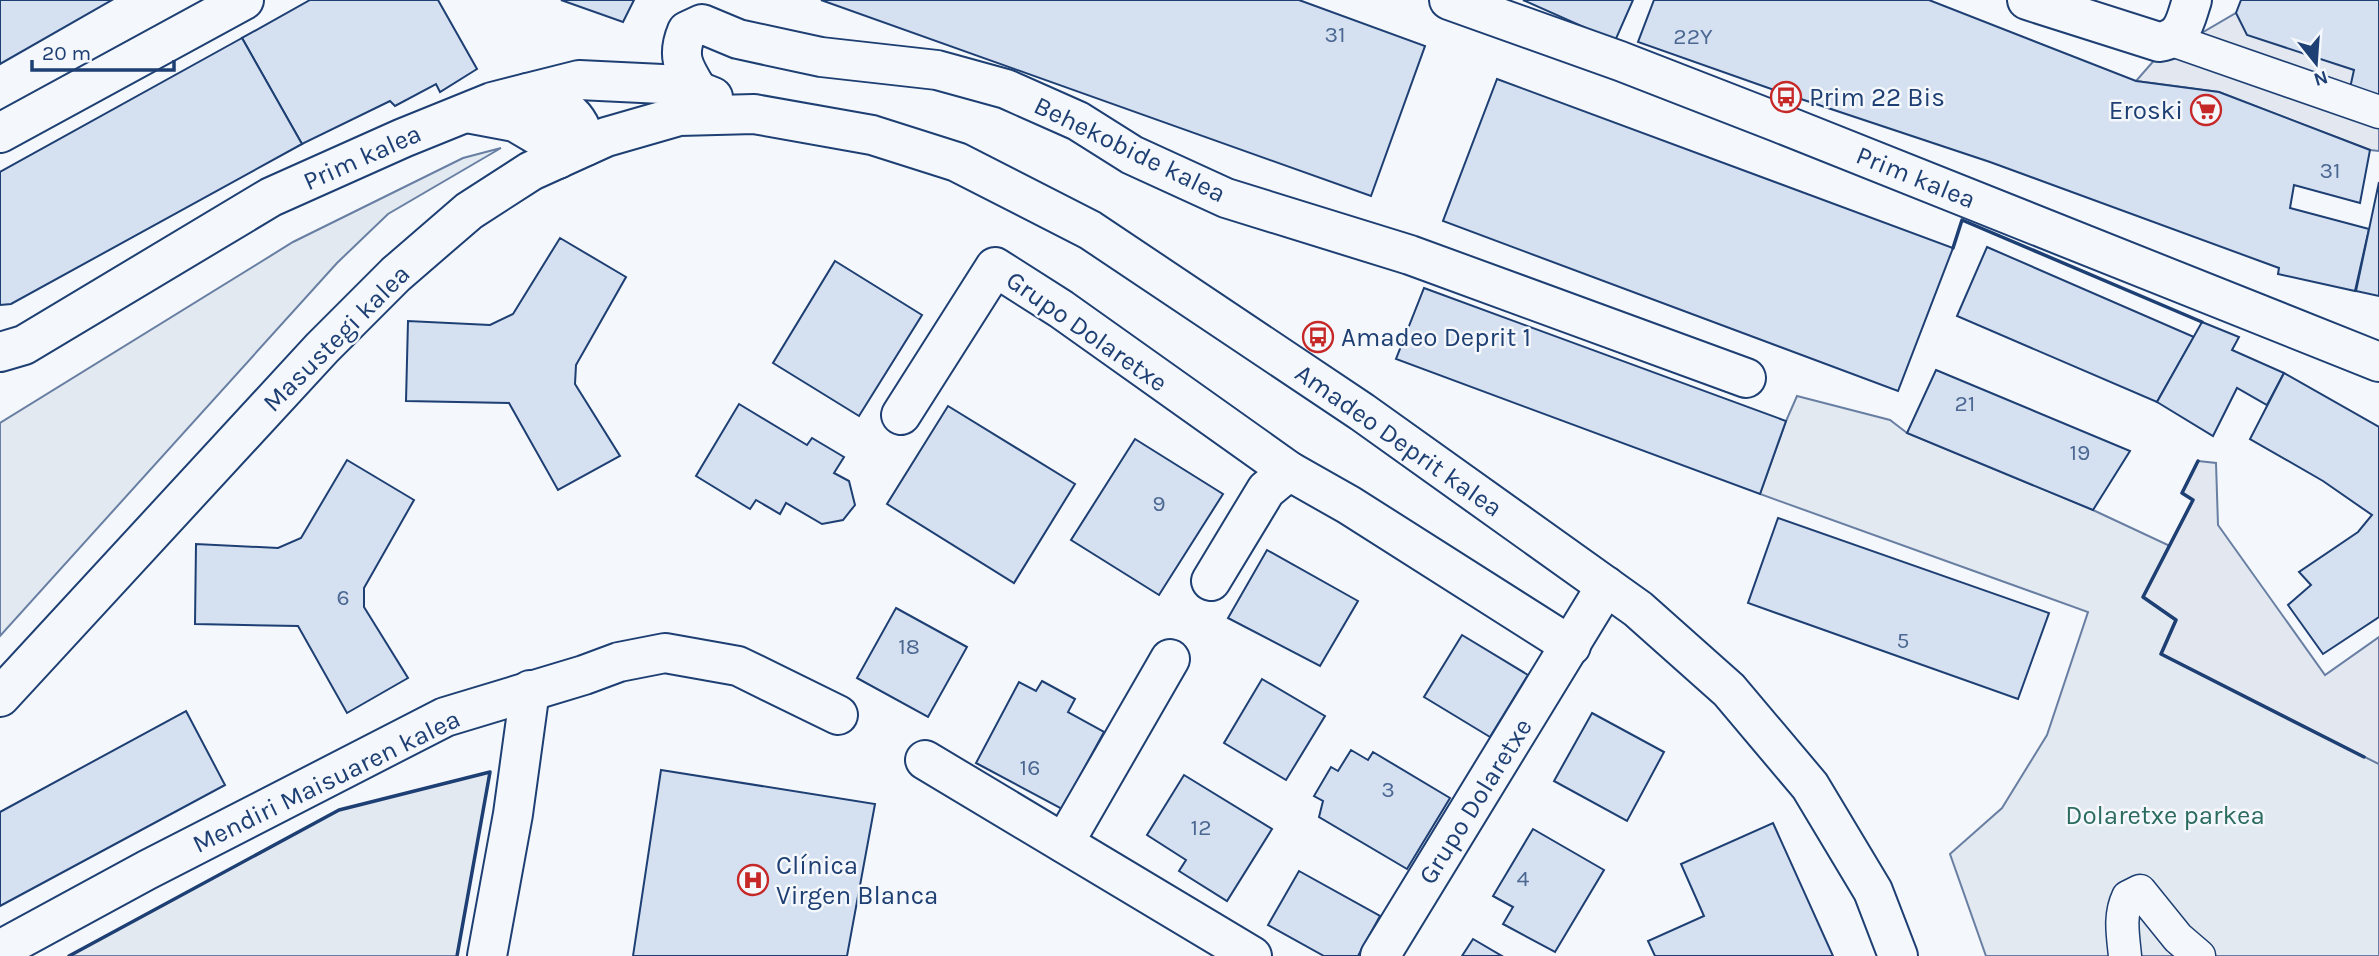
<svg xmlns="http://www.w3.org/2000/svg" width="2379" height="956" font-family="Karla,sans-serif">
<rect width="100%" height="100%" fill="#f4f7fb"/>
<!-- green -->
<g fill="#e3e9f0" stroke="#687fa3" stroke-width="2">
<polygon points="501,148 388,214 337,263 0,636 0,423 293,242 463,158"/>
<polygon points="1797,396 1890,420 1907,433 2093,510 2170,546 2143,597 2176,620 2161,654 2379,764 2379,956 1986,956 1950,854 2002,808 2047,735 2088,612 1760,494 1786,421"/>
<polygon points="490,772 457,956 69,956 339,810"/>
</g>
<!-- parking -->
<g fill="#e3e8f0" stroke="#687fa3" stroke-width="2">
<polygon points="2236,13 2354,70 2379,97 2379,151 2370,150 2219,92 2136,81 2172,40 2198,35"/>
<polygon points="2198,461 2216,463 2218,525 2325,675 2379,637 2379,764 2161,654 2176,620 2143,597 2193,500 2182,493"/>
</g>
<!-- building -->
<g fill="#d5e0f0" stroke="#1d3f73" stroke-width="2">
<polygon points="0,0 112,0 0,64"/>
<polygon points="310,0 438,0 477,69 440,92 436,84 395,106 390,101 302,144 242,38"/>
<polygon points="561,0 634,0 623,22"/>
<polygon points="821,0 1299,0 1425,46 1371,196"/>
<polygon points="1523,0 1633,0 1615,41"/>
<polygon points="1654,0 1929,0 2136,81 2219,92 2370,150 2360,203 2294,185 2290,208 2369,229 2355,291 2278,274 2279,268 1990,162 1777,91 1638,42"/>
<polygon points="2241,0 2379,0 2379,97 2350,88 2354,70 2247,35 2236,13"/>
<polygon points="242,38 302,144 11,304 0,305 0,172"/>
<polygon points="1497,79 1953,248 1898,391 1443,221"/>
<polygon points="2379,182 2379,296 2356,291"/>
<polygon points="560,238 626,277 576,365 575,384 620,456 558,490 509,403 406,401 408,321 490,325 513,314"/>
<polygon points="1987,247 2194,337 2157,402 1957,316"/>
<polygon points="835,261 922,315 859,416 773,363"/>
<polygon points="1424,288 1786,421 1760,494 1396,359"/>
<polygon points="2202,322 2239,337 2232,350 2284,373 2267,405 2237,388 2213,436 2157,402"/>
<polygon points="1936,370 2130,451 2093,510 1907,433"/>
<polygon points="2284,373 2379,427 2379,617 2323,654 2288,605 2311,585 2299,572 2358,532 2372,515 2323,481 2250,439"/>
<polygon points="739,404 807,445 812,438 844,457 834,473 849,481 855,505 843,520 822,524 786,503 780,514 756,500 750,509 696,476"/>
<polygon points="948,406 1075,484 1014,583 887,504"/>
<polygon points="1135,439 1223,494 1159,595 1071,540"/>
<polygon points="347,460 414,500 364,588 364,607 408,678 347,713 298,626 195,624 196,544 278,548 301,538"/>
<polygon points="1778,518 2049,613 2018,699 1748,603"/>
<polygon points="1267,550 1358,601 1320,666 1228,618"/>
<polygon points="896,608 967,647 928,717 857,678"/>
<polygon points="1462,635 1528,675 1490,737 1424,697"/>
<polygon points="1262,679 1325,716 1286,780 1224,743"/>
<polygon points="1042,681 1075,699 1068,712 1104,732 1062,809 976,763 1019,682 1036,691"/>
<polygon points="186,711 225,785 0,906 0,812"/>
<polygon points="1592,713 1664,752 1627,821 1554,781"/>
<polygon points="1351,750 1368,760 1373,752 1450,798 1407,869 1319,817 1323,801 1314,796 1331,767 1338,771"/>
<polygon points="661,770 875,804 847,956 633,956"/>
<polygon points="1184,775 1272,829 1227,901 1179,871 1186,860 1147,835"/>
<polygon points="1773,823 1833,956 1655,956 1648,941 1704,916 1681,864"/>
<polygon points="1533,829 1604,870 1555,952 1503,924 1513,907 1493,896"/>
<polygon points="1299,871 1380,916 1358,956 1324,956 1268,925"/>
<polygon points="1473,939 1502,956 1462,956"/>
</g>
<g fill="none" stroke-linecap="round" stroke-linejoin="round">
<!-- pedestrian casing -->
<g stroke="#1d3f73" stroke-width="35">
<g id="pedestrian">
<polyline points="2172,40 2379,112"/>
<path d="M2125,956C2123,935 2119,916 2128,897L2140,891L2178,938L2199,956"/>
</g>
</g>
<!-- minor casing -->
<g stroke="#1d3f73" stroke-width="42">
<g id="minor">
<polyline points="1449,0 1620,61 1777,122 2379,362"/>
<path d="M2027,0L2159,42C2184,38 2185,21 2192,0"/>
<path d="M698,91C684,68 676,57 687,31L702,24L738,39L821,57L937,70L1006,89L1078,121L1132,155L1226,198L1410,255L1746,378"/>
<path d="M528,93C559,104 580,110 586,146"/>
<polyline points="467,113 515,122 547,141 558,159"/>
<polyline points="0,133 244,0"/>
<polyline points="0,352 24,345 271,197 403,138 492,102 579,80 683,85 713,97"/>
<polyline points="901,415 995,267 1061,309 1289,471 1349,505 1571,646"/>
<polyline points="1211,581 1266,490 1289,471"/>
<polyline points="0,697 322,348 396,274 469,211 531,171 606,137 679,116 754,114 872,135 957,162 1090,230 1362,412 1638,609 1729,690 1810,786 1873,891 1898,956"/>
<polyline points="925,760 1252,956"/>
<polyline points="1064,843 1170,659"/>
<polyline points="0,950 147,870 445,717 584,675 619,662 665,653 738,666 838,715"/>
<polyline points="487,956 513,814 530,690"/>
<polyline points="1380,956 1606,586"/>
</g>
</g>
<!-- pedestrian -->
<use href="#pedestrian" stroke="#f4f7fb" stroke-width="32"/>
<!-- minor -->
<use href="#minor" stroke="#f4f7fb" stroke-width="38"/>
<!-- wall -->
<g stroke="#1d3f73" stroke-width="3.5">
<polyline points="1953,248 1962,220 2202,322"/>
<polyline points="2198,461 2182,493 2193,500 2143,597 2176,620 2161,654 2364,757"/>
<polyline points="69,956 339,810 490,772 457,956"/>
</g>
</g>
<!-- icons -->
<defs>
<g id="bus-ring" transform="scale(1.575)"><circle r="9.5" fill="#f4f7fb" stroke="#c62828" stroke-width="1.5"/><path d="M-5-6H5V4H4V6H2V4H-2V6H-4V4H-5ZM-3.5-4V0h7V-4ZM-3.5 1.2v1.5H-2V1.2ZM2 1.2v1.5H3.5V1.2Z" fill="#c62828"/></g>
<g id="supermarket-ring" transform="scale(1.575)"><circle r="9.5" fill="#f4f7fb" stroke="#c62828" stroke-width="1.5"/><path d="M-6-5.5h2.5l.6 2H6L4.5 2H-2.5L-4.4-4H-6ZM-1.5 3.2a1.3 1.3 0 1 0 .1 0ZM3 3.2a1.3 1.3 0 1 0 .1 0Z" fill="#c62828"/></g>
<g id="hospital-ring" transform="scale(1.575)"><circle r="9.5" fill="#f4f7fb" stroke="#c62828" stroke-width="1.5"/><path d="M-5-5h3v3.5h4V-5h3V5h-3V1.5h-4V5h-3Z" fill="#c62828"/></g>
</defs>
<g fill-rule="evenodd">
<use href="#bus-ring" x="1786" y="97"/>
<use href="#supermarket-ring" x="2206" y="110"/>
<use href="#bus-ring" x="1318" y="337"/>
<use href="#hospital-ring" x="753" y="880"/>
</g>
<g text-anchor="middle" stroke-width="5" stroke-linejoin="round" paint-order="stroke">
<!-- number labels -->
<g font-size="23" fill="#4b6792">
<text x="1335" y="42">31</text>
<text x="1693" y="44">22Y</text>
<text x="2330" y="178">31</text>
<text x="1965" y="411">21</text>
<text x="2080" y="460">19</text>
<text x="1159" y="511">9</text>
<text x="343" y="605">6</text>
<text x="1903" y="648">5</text>
<text x="909" y="654">18</text>
<text x="1030" y="775">16</text>
<text x="1388" y="797">3</text>
<text x="1201" y="835">12</text>
<text x="1523" y="886">4</text>
</g>
<!-- poi labels -->
<g font-size="26" fill="#1d3f73" stroke="#f4f7fb" text-anchor="start">
<text x="1809" y="106">Prim 22 Bis</text>
<text x="2183" y="119" text-anchor="end">Eroski</text>
<text x="1341" y="346">Amadeo Deprit 1</text>
<text x="776" y="874">Clínica<tspan x="776" dy="30">Virgen Blanca</tspan></text>
</g>
<!-- street labels -->
<g font-size="26" fill="#1d3f73" stroke="#f4f7fb">
<text transform="translate(1130 149) rotate(26)" y="9">Behekobide kalea</text>
<text transform="translate(362 157) rotate(-24)" y="9">Prim kalea</text>
<text transform="translate(1916 177) rotate(22)" y="9">Prim kalea</text>
<text transform="translate(1087 331) rotate(35)" y="9">Grupo Dolaretxe</text>
<text transform="translate(336 338) rotate(-45)" y="9">Masustegi kalea</text>
<text transform="translate(1399 440) rotate(35)" y="9">Amadeo Deprit kalea</text>
<text transform="translate(326 781) rotate(-26)" y="9">Mendiri Maisuaren kalea</text>
<text transform="translate(1475 801) rotate(-58)" y="9">Grupo Dolaretxe</text>
</g>
<!-- park labels -->
<g font-size="26" fill="#2c6c60" stroke="#f4f7fb">
<text x="2165" y="824">Dolaretxe parkea</text>
</g>
</g>
<!-- north arrow -->
<g transform="translate(2316 63) rotate(163)" stroke="#f4f7fb" stroke-width="5" paint-order="stroke">
<path d="M0-5L12 26L0 18L-12 26Z" fill="#1d3f73"/>
<text y="-10" font-size="19" font-weight="bold" text-anchor="middle" fill="#1d3f73">N</text>
</g>
<!-- scale -->
<path d="M32 60v10h142v-10" fill="none" stroke="#1d3f73" stroke-width="3.5"/>
<text x="42" y="60" font-size="21" fill="#1d3f73" stroke="#f4f7fb" stroke-width="5" paint-order="stroke">20 m</text>
</svg>
